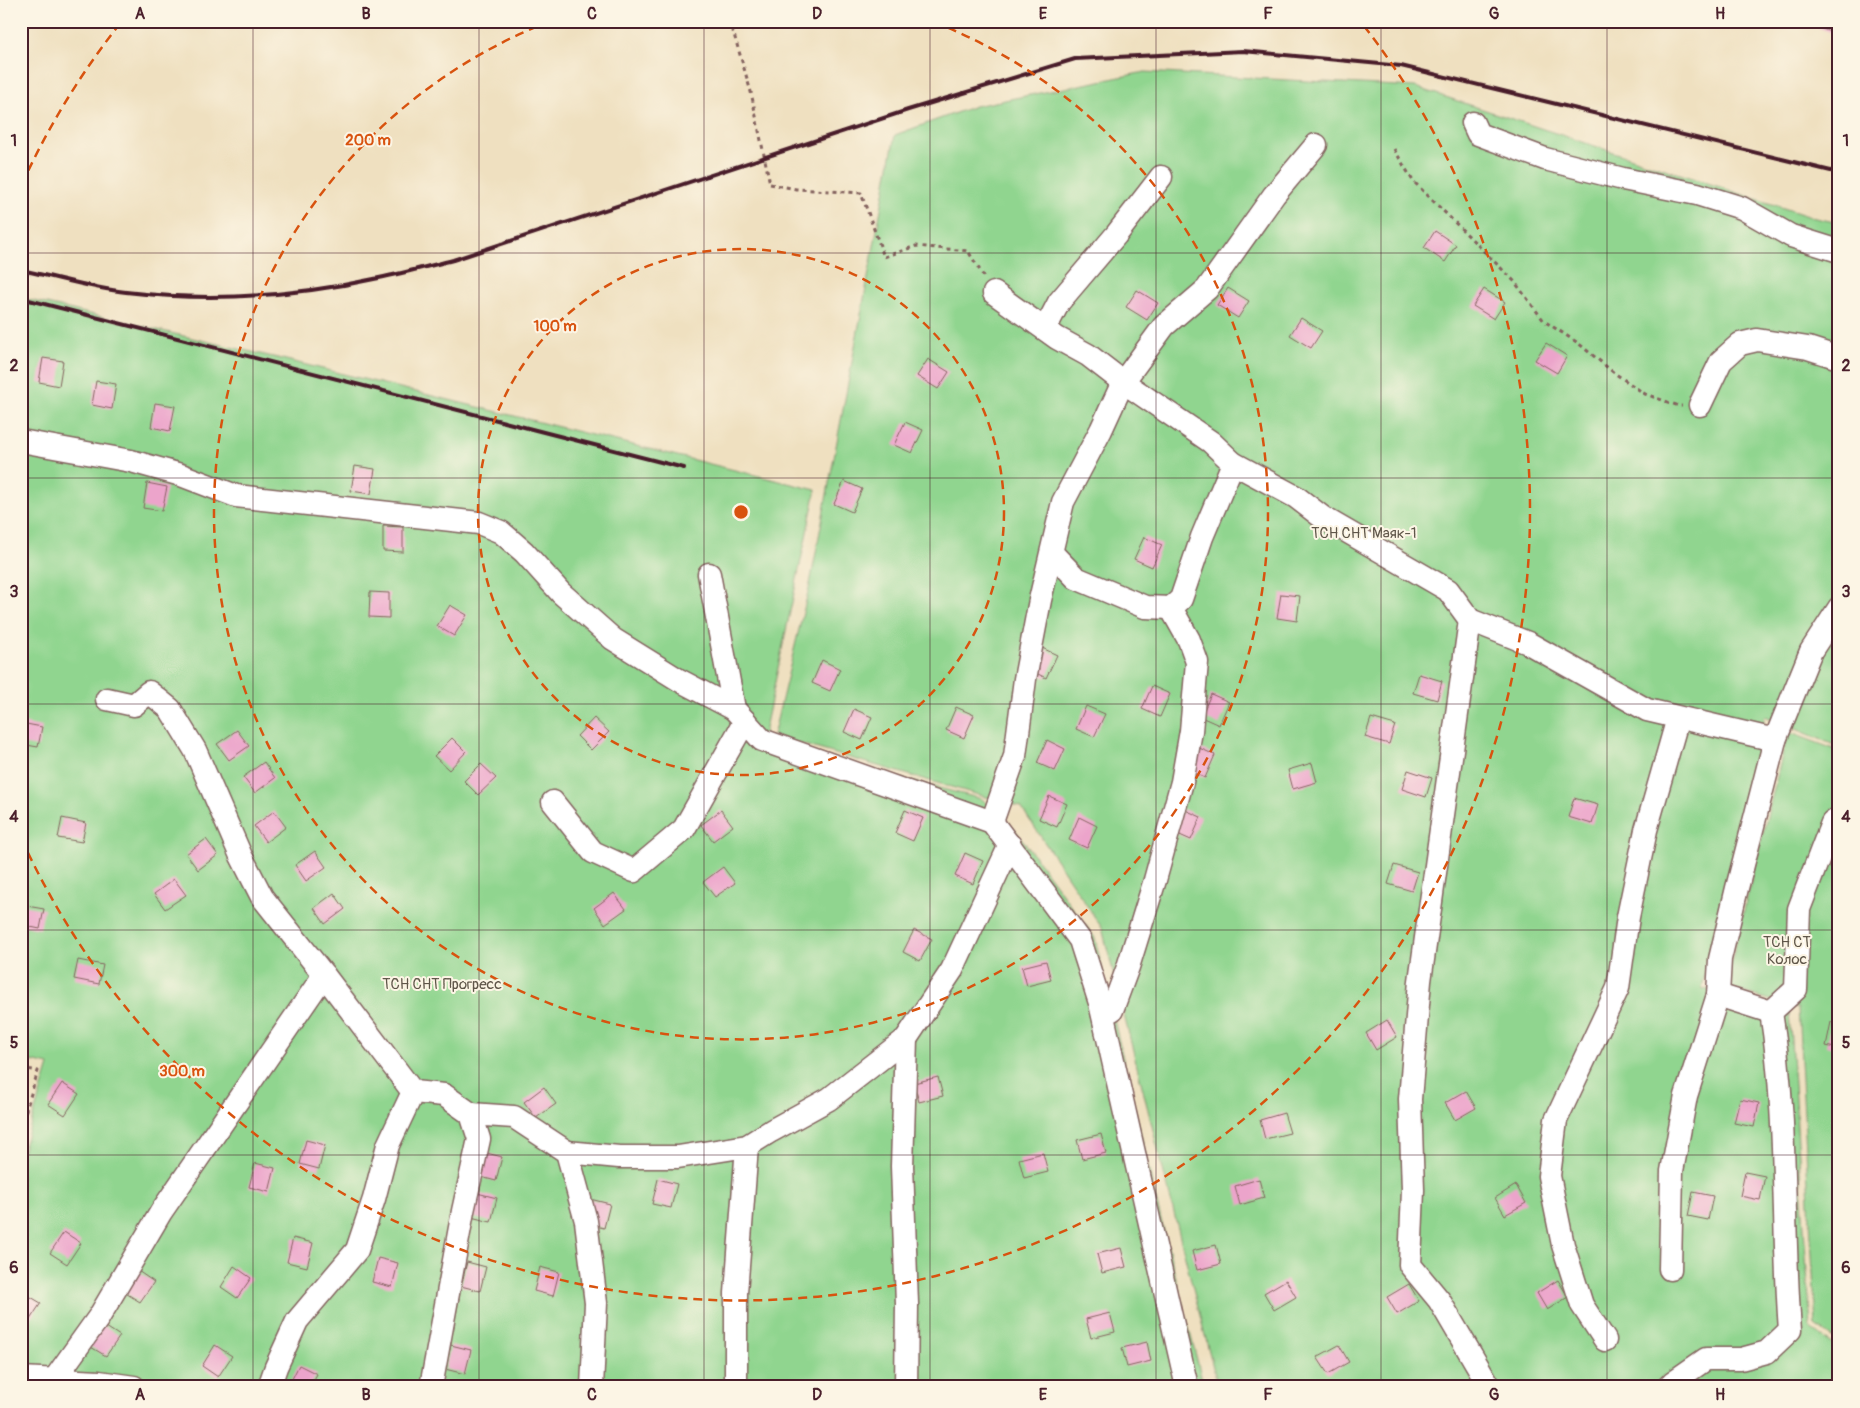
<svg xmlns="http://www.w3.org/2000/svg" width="1860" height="1408" font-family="Pangolin,sans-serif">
<rect width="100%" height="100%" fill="#fcf5e5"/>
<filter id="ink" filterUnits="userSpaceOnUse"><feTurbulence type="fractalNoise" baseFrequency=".02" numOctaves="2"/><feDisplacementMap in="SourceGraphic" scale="10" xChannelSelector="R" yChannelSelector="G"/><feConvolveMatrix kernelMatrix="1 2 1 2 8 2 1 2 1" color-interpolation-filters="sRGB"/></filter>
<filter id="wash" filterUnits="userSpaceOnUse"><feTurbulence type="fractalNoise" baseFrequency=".0096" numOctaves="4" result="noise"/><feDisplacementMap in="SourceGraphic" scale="20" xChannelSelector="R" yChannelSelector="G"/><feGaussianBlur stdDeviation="1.12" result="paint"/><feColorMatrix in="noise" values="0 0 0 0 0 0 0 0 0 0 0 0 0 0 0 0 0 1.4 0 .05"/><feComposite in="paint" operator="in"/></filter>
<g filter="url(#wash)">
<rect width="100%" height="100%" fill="#efe0c0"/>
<!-- green -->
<g fill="#90d58f" stroke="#6d7a5d">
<polygon points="1145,72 1415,87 1811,217 1839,223 1839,747 1765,716 1702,988 1789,1012 1811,1329 1839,1348 1839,1387 1218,1387 1102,928 1021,807 773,736 810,584 895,135 975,106"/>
<polygon points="21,298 286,360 816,490 762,743 982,799 1013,827 1095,938 1155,1196 1204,1387 21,1387 21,1156 49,1065 21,1059"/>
<polygon points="1788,732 1839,751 1839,1342 1816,1326 1798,1008 1725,987"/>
</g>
<g id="blocks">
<!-- building -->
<g fill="#eca4cb">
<polygon points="1819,21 1839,21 1839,35 1817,27"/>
<polygon points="1435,231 1456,245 1445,262 1424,248"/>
<polygon points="1228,288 1249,301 1238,318 1217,305"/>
<polygon points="1484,289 1505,302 1494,319 1473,306"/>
<polygon points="1137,290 1158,303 1147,320 1126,307"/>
<polygon points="1301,318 1322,331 1311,348 1290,335"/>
<polygon points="1546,343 1567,356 1557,373 1535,360"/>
<polygon points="43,358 63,361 59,386 39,382"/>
<polygon points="928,359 949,372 938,389 917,376"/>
<polygon points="96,381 116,384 112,409 92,405"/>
<polygon points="155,403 175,406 170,431 151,427"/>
<polygon points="905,422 923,430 912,453 894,445"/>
<polygon points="355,466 375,469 371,494 351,491"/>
<polygon points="844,481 862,489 852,512 834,504"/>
<polygon points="147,483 167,487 162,511 143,508"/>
<polygon points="383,526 403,527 403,552 383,551"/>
<polygon points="1144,537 1162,545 1152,567 1134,559"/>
<polygon points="370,592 389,593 389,618 369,617"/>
<polygon points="1281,594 1300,596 1297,621 1277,618"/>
<polygon points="450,605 467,615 454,636 437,626"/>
<polygon points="1038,646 1057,655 1046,678 1028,669"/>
<polygon points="822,660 840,669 830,691 812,683"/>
<polygon points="1419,674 1442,681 1437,700 1413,693"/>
<polygon points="1152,686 1170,694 1160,717 1142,709"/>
<polygon points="1211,694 1229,702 1219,725 1201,717"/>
<polygon points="1086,706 1105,714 1094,737 1076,729"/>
<polygon points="956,707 974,715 964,738 946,730"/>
<polygon points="854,709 872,717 862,740 844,732"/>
<polygon points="594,718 609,732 591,750 577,736"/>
<polygon points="1371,718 1395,725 1389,744 1365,737"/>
<polygon points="21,723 42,727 38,747 21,744"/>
<polygon points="237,730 249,746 229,760 217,744"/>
<polygon points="452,738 466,752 449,770 434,756"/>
<polygon points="1047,740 1065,749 1055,771 1037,763"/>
<polygon points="1197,747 1215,755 1205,778 1187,770"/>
<polygon points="264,762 275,778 255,793 243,777"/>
<polygon points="1312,763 1317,782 1293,789 1288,770"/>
<polygon points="481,764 496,778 478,795 464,781"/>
<polygon points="1408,770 1432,778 1426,797 1402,789"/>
<polygon points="1049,796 1067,804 1057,827 1039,819"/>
<polygon points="1574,798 1598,805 1592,824 1568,817"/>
<polygon points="1183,809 1201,817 1191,840 1173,832"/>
<polygon points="721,810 733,826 713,841 701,825"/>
<polygon points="905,810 923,818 913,841 895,833"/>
<polygon points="274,811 286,827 266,842 254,826"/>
<polygon points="1079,817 1097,826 1087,848 1069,840"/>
<polygon points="62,818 86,823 82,842 58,838"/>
<polygon points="206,839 218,855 198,870 186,854"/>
<polygon points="315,851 326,867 306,881 295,865"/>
<polygon points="965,853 983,861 973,884 955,876"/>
<polygon points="1394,865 1418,872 1412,891 1388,884"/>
<polygon points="723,867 735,883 715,897 703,882"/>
<polygon points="174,879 186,895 165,909 154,894"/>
<polygon points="334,893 345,909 325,924 314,908"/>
<polygon points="614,893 626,909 605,924 594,908"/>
<polygon points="21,905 44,909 40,929 21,925"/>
<polygon points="914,930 932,939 920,961 903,952"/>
<polygon points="78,960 103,965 99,984 74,979"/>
<polygon points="1046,961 1051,980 1027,986 1022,967"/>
<polygon points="1387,1020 1397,1037 1376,1050 1366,1033"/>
<polygon points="1831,1022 1839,1023 1839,1049 1826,1046"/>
<polygon points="938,1077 943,1096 919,1102 914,1083"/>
<polygon points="62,1083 79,1094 65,1115 48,1104"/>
<polygon points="544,1087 556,1104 536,1118 524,1102"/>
<polygon points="1466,1091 1476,1108 1455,1120 1445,1103"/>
<polygon points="1740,1099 1759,1103 1754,1127 1734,1123"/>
<polygon points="1284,1113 1290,1133 1265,1139 1260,1120"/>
<polygon points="1101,1134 1106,1153 1082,1159 1077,1140"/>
<polygon points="306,1140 325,1145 319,1169 300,1164"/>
<polygon points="483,1152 502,1157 496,1181 477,1176"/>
<polygon points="1043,1153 1048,1172 1024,1178 1019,1159"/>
<polygon points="255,1163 275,1168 269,1192 249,1187"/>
<polygon points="1745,1172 1765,1176 1760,1200 1740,1196"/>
<polygon points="658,1179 677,1184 671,1208 652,1204"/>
<polygon points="1259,1179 1264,1198 1240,1205 1235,1186"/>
<polygon points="1516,1185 1526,1203 1505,1215 1495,1198"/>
<polygon points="1693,1192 1713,1196 1708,1220 1688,1216"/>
<polygon points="477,1193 497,1198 491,1222 471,1217"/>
<polygon points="590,1199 610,1204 604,1228 584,1223"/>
<polygon points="64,1232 81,1243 67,1264 50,1253"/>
<polygon points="293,1238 313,1243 307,1267 287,1262"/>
<polygon points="1216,1245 1221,1264 1197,1270 1192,1251"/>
<polygon points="1121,1248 1126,1267 1102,1273 1097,1254"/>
<polygon points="378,1258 398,1263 392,1287 372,1282"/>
<polygon points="467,1262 486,1267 480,1291 461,1286"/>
<polygon points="234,1266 251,1278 237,1298 221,1287"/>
<polygon points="540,1267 559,1272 553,1296 534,1291"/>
<polygon points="138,1271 154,1282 140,1302 124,1292"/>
<polygon points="1286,1280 1296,1297 1274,1310 1264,1293"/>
<polygon points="1558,1280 1568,1297 1547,1310 1537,1293"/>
<polygon points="1409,1284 1419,1301 1397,1314 1387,1297"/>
<polygon points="24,1293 41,1303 27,1324 21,1321 21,1297"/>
<polygon points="1110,1313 1115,1332 1091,1338 1086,1319"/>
<polygon points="103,1325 120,1336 106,1356 89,1346"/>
<polygon points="1147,1342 1151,1361 1127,1367 1122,1348"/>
<polygon points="215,1345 232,1356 218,1377 202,1366"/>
<polygon points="451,1345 471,1350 465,1374 445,1369"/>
<polygon points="1339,1345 1349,1362 1328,1374 1317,1357"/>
<polygon points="299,1365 317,1374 310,1387 288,1387"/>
</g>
</g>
</g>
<g filter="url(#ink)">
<use href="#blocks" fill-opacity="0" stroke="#84635f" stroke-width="1"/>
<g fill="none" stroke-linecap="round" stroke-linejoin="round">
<!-- minor casing -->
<g stroke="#84635f" stroke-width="25">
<g id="minor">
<polyline points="1473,123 1478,134 1545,159 1623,179 1697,194 1742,208 1791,236 1839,251"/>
<polyline points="994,293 1057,338 1088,355 1123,382 1211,442 1233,463"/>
<polyline points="1045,329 1059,302 1116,235 1161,177"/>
<polyline points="1700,405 1721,361 1740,344 1757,340 1808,348 1839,358"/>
<polyline points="21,441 131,461 181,475 236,496 479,523 501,532 524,552 561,593 613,639 679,680 734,709"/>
<polyline points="1052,553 1076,578 1145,607 1171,608 1181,599 1202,537 1233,463 1296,497 1322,517 1448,590 1470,620 1528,643 1647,710 1775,740"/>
<polyline points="709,574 734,709 762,740 992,822 1080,940 1100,1003 1187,1387"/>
<polyline points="1470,620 1420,981 1410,1099 1413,1190 1410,1265 1439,1300 1490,1387"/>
<polyline points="107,699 134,705 149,692 170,709 195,750 241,856 262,897 324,975 413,1092"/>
<polyline points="553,802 593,852 634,871 684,829 745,721"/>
<polyline points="992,822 1015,756 1025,679 1040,600 1063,502 1101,430 1123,382 1164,326 1207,289 1274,195 1316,145"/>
<polyline points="1718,995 1771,1012"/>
<polyline points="1103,1014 1112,1010 1128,967 1155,880 1182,782 1191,731 1197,662 1189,640 1171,608"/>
<polyline points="906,1039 902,1166 907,1304 906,1387"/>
<polyline points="471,1114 514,1117 567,1152 586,1221 596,1303 592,1387"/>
<polyline points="567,1152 619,1157 678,1157 747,1146 771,1131 829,1099 906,1039 952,970 1010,845"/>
<polyline points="1670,1269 1672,1171 1686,1096 1718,995 1720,959 1737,888 1775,740 1811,651 1839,608"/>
<polyline points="1605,1340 1582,1305 1563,1245 1549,1176 1556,1120 1618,988 1628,917 1646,830 1678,718"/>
<polyline points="21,1378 99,1382 134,1387"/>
<polyline points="54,1380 99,1317 161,1212 324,975"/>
<polyline points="269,1387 276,1367 297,1321 357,1250 374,1199 388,1145 413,1092 444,1095 471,1114 479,1139 463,1211 431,1387"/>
<polyline points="736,1387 736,1293 747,1146"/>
<path d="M1668,1387L1673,1382L1706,1359H1741L1767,1352L1790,1330C1782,1225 1788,1117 1771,1012L1796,989L1799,909L1832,823L1839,818"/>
</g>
</g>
<!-- path -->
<g stroke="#84635f" stroke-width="3" stroke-dasharray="4 4" stroke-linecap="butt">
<polyline points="730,21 751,92 770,184 796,189 861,193 884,257 916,246 968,251 984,277"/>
<polyline points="1394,149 1413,181 1514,281 1544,321 1578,343 1613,372 1645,394 1679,406 1682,406"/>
<polyline points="21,1068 38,1071 21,1126"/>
</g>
<!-- minor -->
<use href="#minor" stroke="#fff" stroke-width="22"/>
<!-- rail -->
<g stroke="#4a1f2b" stroke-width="4">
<path d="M21,270C56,277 91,288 126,292C210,302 297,296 379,278C404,273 429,266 453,260L908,110L1075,59L1243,51L1401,66L1839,173"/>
<polyline points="21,298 684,468"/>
</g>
</g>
</g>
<!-- grid -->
<path fill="none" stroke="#4a1f2b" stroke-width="1" stroke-opacity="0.55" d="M253,21V1387M479,21V1387M704,21V1387M930,21V1387M1156,21V1387M1381,21V1387M1607,21V1387M21,253H1839M21,478H1839M21,704H1839M21,930H1839M21,1155H1839"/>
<!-- distance rings -->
<g fill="none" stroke="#d8530f" stroke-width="2.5" stroke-dasharray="9 6">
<circle cx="741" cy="512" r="263"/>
<path d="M934 22A527 527 0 1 1 548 22"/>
<path d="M22 184A790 790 0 0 1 118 26M1364 26A790 790 0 1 1 22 840"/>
</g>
<g text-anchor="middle" stroke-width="4" stroke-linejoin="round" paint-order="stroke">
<!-- park labels -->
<g font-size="15" fill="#5f5649" stroke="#fcf5e5">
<text x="1364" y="538">ТСН СНТ Маяк-1</text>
<text x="1787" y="947">ТСН СТ<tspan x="1787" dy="17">Колос</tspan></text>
<text x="442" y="989">ТСН СНТ Прогресс</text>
</g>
</g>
<circle cx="741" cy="512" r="8" fill="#d8530f" stroke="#fcf5e5" stroke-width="2.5"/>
<g font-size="15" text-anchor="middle" font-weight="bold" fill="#d8530f" stroke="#fcf5e5" stroke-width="4" stroke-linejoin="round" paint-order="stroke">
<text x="368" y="145">200 m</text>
<text x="555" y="331">100 m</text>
<text x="182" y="1076">300 m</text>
</g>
<!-- margin -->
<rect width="1860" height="1408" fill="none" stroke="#fcf5e5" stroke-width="55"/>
<rect x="28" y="28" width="1804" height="1352" fill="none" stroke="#4a1f2b" stroke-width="2"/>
<g font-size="16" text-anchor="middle" font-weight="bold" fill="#4a1f2b">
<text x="140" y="19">A</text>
<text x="366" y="19">B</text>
<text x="592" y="19">C</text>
<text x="817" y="19">D</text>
<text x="1043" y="19">E</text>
<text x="1268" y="19">F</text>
<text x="1494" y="19">G</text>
<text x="1720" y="19">H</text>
<text x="14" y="146">1</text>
<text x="1846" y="146">1</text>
<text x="14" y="371">2</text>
<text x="1846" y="371">2</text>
<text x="14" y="597">3</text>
<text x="1846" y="597">3</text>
<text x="14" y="822">4</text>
<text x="1846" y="822">4</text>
<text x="14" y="1048">5</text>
<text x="1846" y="1048">5</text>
<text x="14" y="1273">6</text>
<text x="1846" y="1273">6</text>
<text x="140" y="1400">A</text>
<text x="366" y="1400">B</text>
<text x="592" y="1400">C</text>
<text x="817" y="1400">D</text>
<text x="1043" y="1400">E</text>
<text x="1268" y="1400">F</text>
<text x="1494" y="1400">G</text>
<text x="1720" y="1400">H</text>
</g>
</svg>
